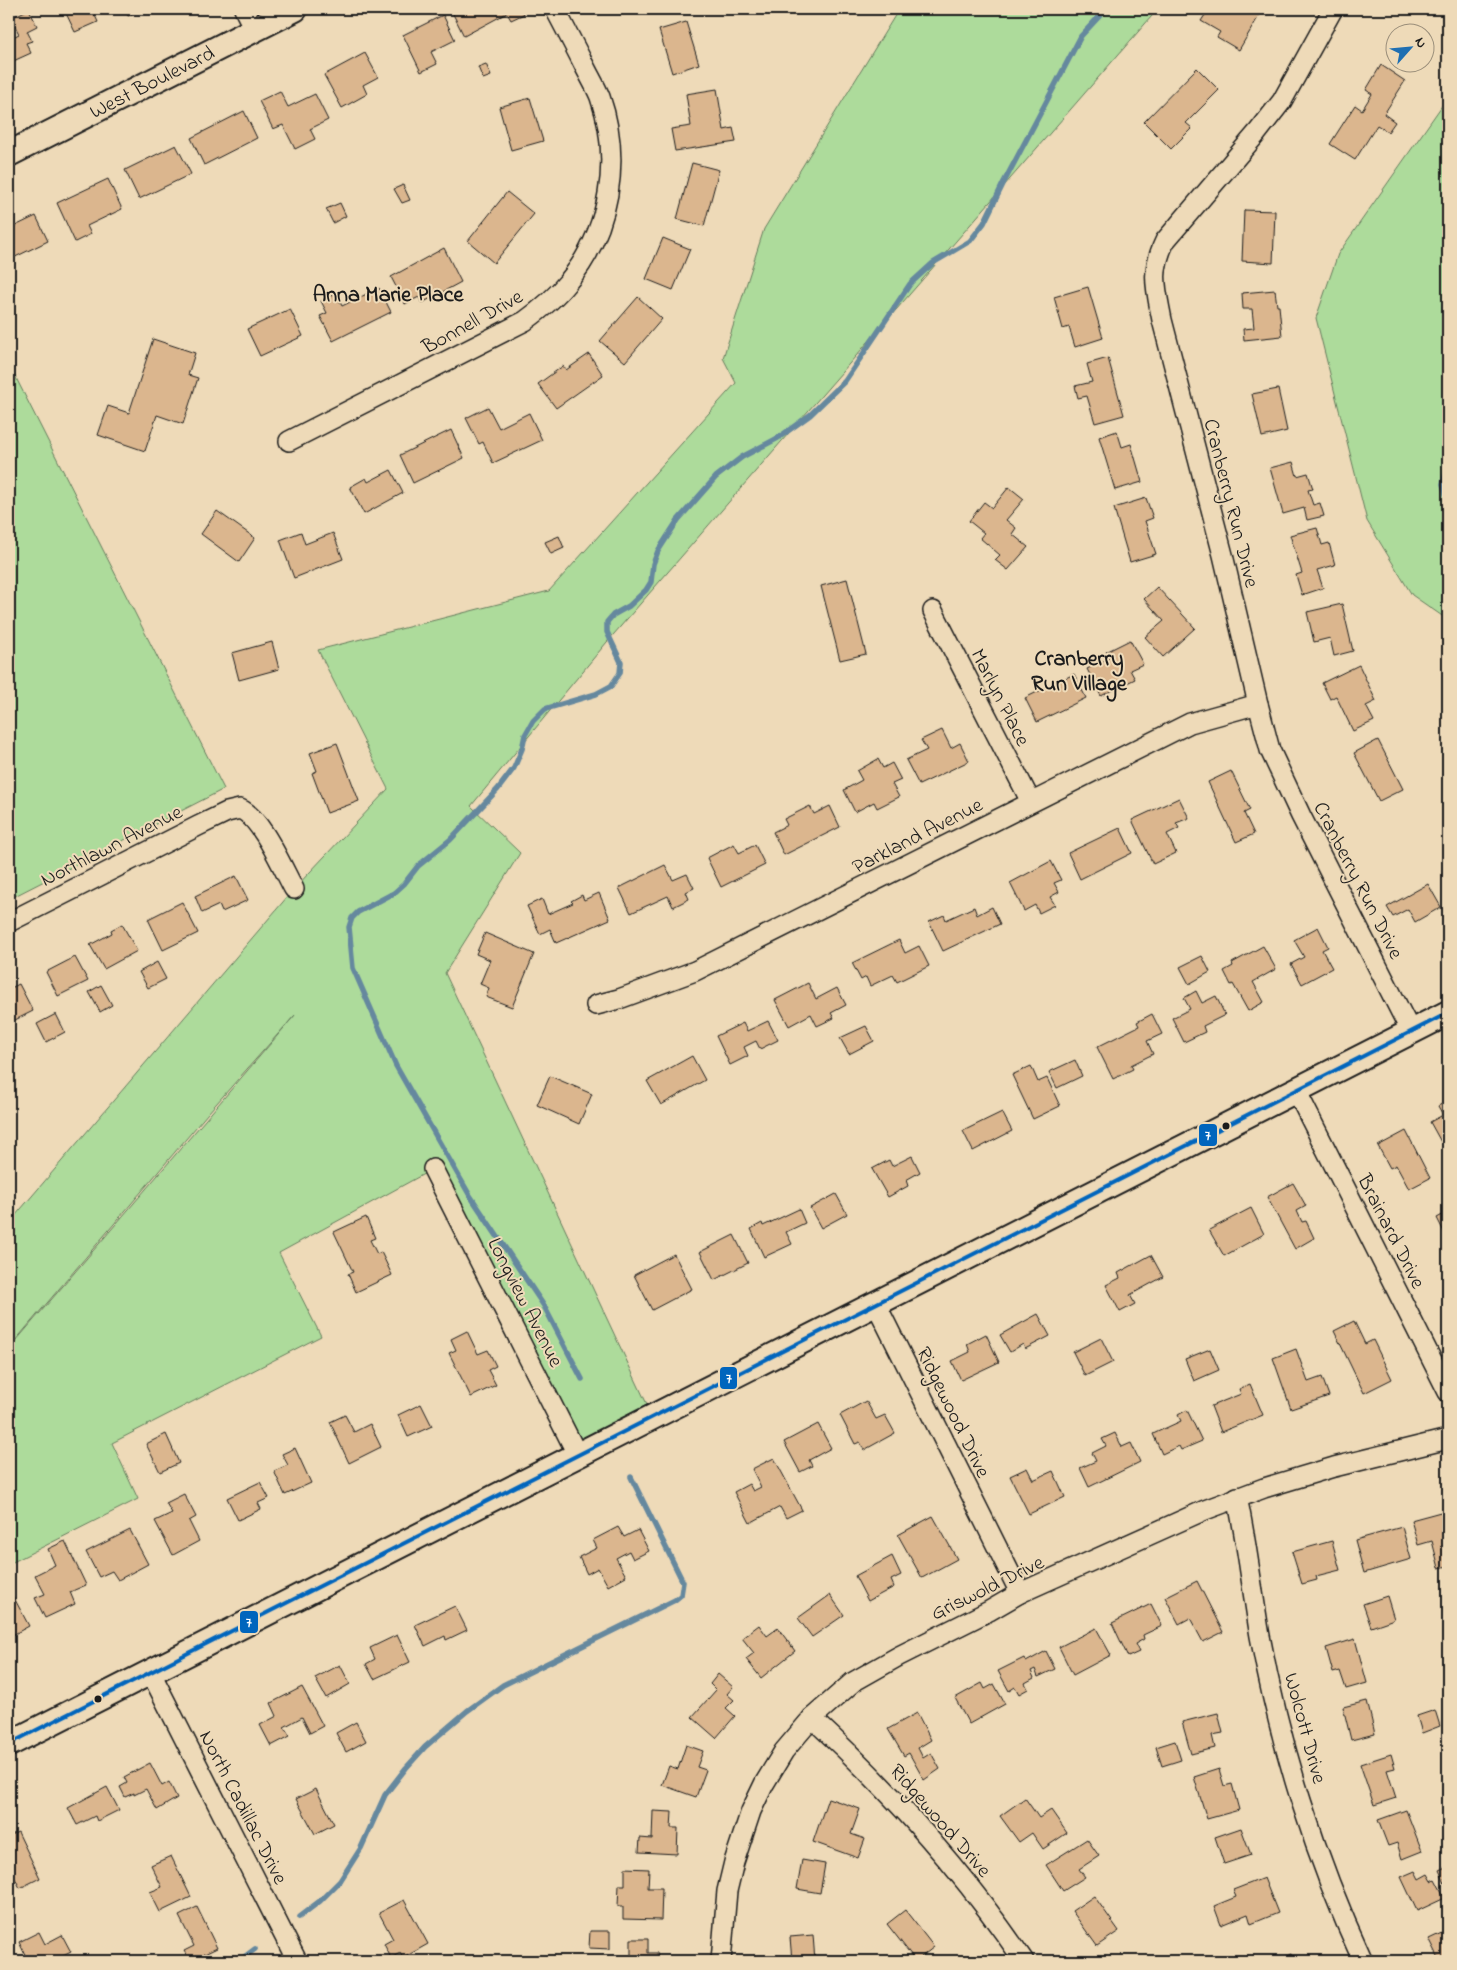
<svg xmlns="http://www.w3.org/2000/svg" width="1457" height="1970" font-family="'Indie Flower',sans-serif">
<rect width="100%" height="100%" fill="#eedab8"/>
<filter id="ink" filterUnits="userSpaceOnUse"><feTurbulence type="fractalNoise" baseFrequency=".02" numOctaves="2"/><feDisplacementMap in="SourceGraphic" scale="10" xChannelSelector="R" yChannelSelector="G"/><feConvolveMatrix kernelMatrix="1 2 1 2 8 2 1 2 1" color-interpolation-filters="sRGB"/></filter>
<g filter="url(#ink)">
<!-- green -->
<g fill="#addb9b" stroke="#647c5c">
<polygon points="899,9 1158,9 607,642 471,806 520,853 445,973 653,1417 578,1456 433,1169 279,1253 321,1336 112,1443 138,1499 9,1564 9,1349 295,1015 208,1113 9,1348 9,1223 294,889 388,789 318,650 549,591 736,383 723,358 764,229"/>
<polygon points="1448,97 1448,620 1412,595 1367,521 1316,318 1338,254"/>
<polygon points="9,364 224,789 9,899"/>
</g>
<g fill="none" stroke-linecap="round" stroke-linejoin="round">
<!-- stream -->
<g stroke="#65889e" stroke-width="5.5">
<polyline points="1448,466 1443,484 1448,501"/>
<polyline points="582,1379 544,1306 469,1194 396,1066 353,968 349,927 352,918 358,912 394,893 404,884 418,866 450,840 498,789 514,768 522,749 525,735 533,721 545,709 596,694 611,686 620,673 621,662 607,632 607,622 613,615 629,606 646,590 651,582 653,564 658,551 678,520 716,477 742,457 778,438 810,415 845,381 910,284 933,263 970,241 984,223 1004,182 1081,36 1106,9"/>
<polyline points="299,1917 320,1901 340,1881 361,1848 385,1795 406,1768 425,1747 467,1711 503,1685 675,1600 681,1595 683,1582 631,1477"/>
<polyline points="239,1961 255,1949"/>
</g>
</g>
<!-- building -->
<g fill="#dbb68e" stroke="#1c1c1c">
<polygon points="29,9 37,26 27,31 32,41 26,43 31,53 9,63 9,39 19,34 11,18"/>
<polygon points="64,9 92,9 98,22 75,32"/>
<polygon points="124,9 142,9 128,16"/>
<polygon points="459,9 521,9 524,14 511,20 507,13 464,36 452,12"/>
<polygon points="1209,9 1233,10 1263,9 1239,50 1217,37 1220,32 1201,21"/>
<polygon points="443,15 455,40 431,52 437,64 421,72 403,35"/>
<polygon points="686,22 699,64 672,73 659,30"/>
<polygon points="365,53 378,77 363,85 367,94 342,108 324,75"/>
<polygon points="486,64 491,76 483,79 478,67"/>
<polygon points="1381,65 1405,81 1384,114 1395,122 1388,132 1377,125 1355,160 1330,144 1355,105 1362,110 1372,94 1366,90"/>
<polygon points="1197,68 1219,90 1186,123 1192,128 1171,149 1144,122"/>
<polygon points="717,89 724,130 733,128 736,142 675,151 671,129 691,126 686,94"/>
<polygon points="280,91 288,107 315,94 328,120 310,129 315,139 295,149 283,125 273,129 259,101"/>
<polygon points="530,98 543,141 511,150 499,107"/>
<polygon points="244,111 257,138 204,165 191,138"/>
<polygon points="176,145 191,174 139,199 125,170"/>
<polygon points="692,163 719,170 704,226 677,219"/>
<polygon points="108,179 122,209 87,226 91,234 75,242 57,203"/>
<polygon points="403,185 410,200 402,203 394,189"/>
<polygon points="507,192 534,214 494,263 468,241"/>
<polygon points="340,203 346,216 333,223 326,209"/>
<polygon points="1244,210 1275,211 1273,263 1242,261"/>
<polygon points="36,216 48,241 9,260 9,229"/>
<polygon points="663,238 690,249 673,290 646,279"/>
<polygon points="444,248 461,282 422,303 419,297 405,304 391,277"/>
<polygon points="1088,287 1103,338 1075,347 1069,327 1063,329 1054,297"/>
<polygon points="379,288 391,312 333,341 320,316 327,313 321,301 336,294 342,306"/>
<polygon points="1275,290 1277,306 1279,306 1282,336 1244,340 1243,329 1254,328 1252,309 1243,309 1242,293"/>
<polygon points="638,297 662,319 625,362 600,341"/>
<polygon points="290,309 303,336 260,356 247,329"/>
<polygon points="153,339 195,353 188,375 198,378 183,424 157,415 145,451 98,435 108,406 129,413"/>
<polygon points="589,354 603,375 556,408 538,384 563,366 566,370"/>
<polygon points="1108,358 1124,415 1095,423 1087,396 1078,398 1075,386 1092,382 1087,364"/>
<polygon points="1278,389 1287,431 1262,437 1252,394"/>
<polygon points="488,407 499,428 529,413 542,440 493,463 483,442 479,444 466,418"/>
<polygon points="451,430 464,458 413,483 400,455"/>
<polygon points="1117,431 1122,447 1131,444 1142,482 1115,490 1099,437"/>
<polygon points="1293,462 1297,476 1308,473 1313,489 1308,490 1313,505 1320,503 1324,516 1307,520 1304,508 1283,514 1270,468"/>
<polygon points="391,470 403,493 364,514 350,487 366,478 368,482"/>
<polygon points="1009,487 1024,499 1006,520 1016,528 1012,534 1028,547 1008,570 995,560 1000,555 980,538 984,533 969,521 984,502 992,508"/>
<polygon points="1146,498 1153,518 1145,521 1156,554 1130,562 1114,508"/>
<polygon points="217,511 255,538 239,562 201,534"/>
<polygon points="1317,528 1322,545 1329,543 1335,565 1317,570 1323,588 1302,595 1296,575 1302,573 1290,535"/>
<polygon points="301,532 305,544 333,533 343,559 294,578 280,540"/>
<polygon points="559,536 564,548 551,554 545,542"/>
<polygon points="847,579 866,654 840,660 821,586"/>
<polygon points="1157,587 1195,628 1163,657 1145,637 1164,621 1144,599"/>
<polygon points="1342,604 1353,651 1334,656 1330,638 1314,642 1307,612"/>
<polygon points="1130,640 1143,664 1130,670 1135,679 1101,696 1087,669 1109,658 1106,652"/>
<polygon points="272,642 279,669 239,680 232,653"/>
<polygon points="1359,665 1376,701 1366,706 1374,721 1353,731 1336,696 1330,699 1322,683"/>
<polygon points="1074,674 1086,698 1037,722 1025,698"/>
<polygon points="942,730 951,748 960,743 969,761 919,785 906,760 927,750 921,740"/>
<polygon points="1378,740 1403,789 1379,801 1354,753"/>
<polygon points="337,743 359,801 327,813 312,773 317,771 310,753"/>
<polygon points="878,759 883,768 892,763 901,780 892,784 899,797 877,808 874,802 855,812 844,790 862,780 857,771"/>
<polygon points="1231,771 1250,810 1244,813 1254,834 1236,842 1208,782"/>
<polygon points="1179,798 1189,818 1176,823 1179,828 1167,834 1176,853 1153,864 1132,820"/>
<polygon points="810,806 814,814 830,806 840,827 784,855 773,832 787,825 784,819"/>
<polygon points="1120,828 1132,853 1080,879 1068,853"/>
<polygon points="734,844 739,853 755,845 765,865 721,887 707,858"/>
<polygon points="1051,861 1061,880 1054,883 1059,892 1050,897 1055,905 1039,913 1035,905 1024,911 1010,883"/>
<polygon points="665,865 673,880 687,874 694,888 686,892 689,899 673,907 668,896 631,913 619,888"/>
<polygon points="236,876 248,900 222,912 219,905 202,913 195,896"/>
<polygon points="1428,884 1441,907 1415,922 1408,909 1393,917 1387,907"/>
<polygon points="599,893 610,919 556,943 550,929 540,934 527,906 542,899 548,914 573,903 571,901 582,895 584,900"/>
<polygon points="182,902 198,933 163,950 148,919"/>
<polygon points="974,907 977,915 992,907 1000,924 943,951 929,922 944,915 946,920"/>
<polygon points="122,924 137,951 104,969 90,945 112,933 111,930"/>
<polygon points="1318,927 1328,947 1322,950 1332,968 1302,984 1291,964 1304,957 1294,940"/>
<polygon points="485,933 534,954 512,1007 486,997 489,988 480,984 490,960 476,954"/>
<polygon points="899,940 905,953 919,946 929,966 897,982 893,975 870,986 866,977 861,980 852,963"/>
<polygon points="1263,946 1276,969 1253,982 1264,1002 1248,1011 1233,984 1231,985 1224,971 1233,966 1232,963"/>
<polygon points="1202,956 1210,972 1189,984 1180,967"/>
<polygon points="75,957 88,981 58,996 46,972"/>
<polygon points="157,962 166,979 148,988 139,972"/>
<polygon points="808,983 816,999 837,988 846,1005 831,1013 834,1018 817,1026 811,1014 789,1026 775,1000"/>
<polygon points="19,984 33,1011 9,1023 9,989"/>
<polygon points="101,985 112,1005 100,1012 89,992"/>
<polygon points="1196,991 1202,1003 1216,996 1225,1015 1203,1026 1205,1032 1184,1042 1172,1018 1190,1009 1184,998"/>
<polygon points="56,1014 65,1032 46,1042 37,1024"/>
<polygon points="1152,1014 1162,1034 1147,1041 1153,1054 1131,1065 1133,1069 1113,1079 1097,1047 1139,1026 1137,1022"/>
<polygon points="768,1021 778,1040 760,1049 756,1041 744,1047 748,1056 730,1065 716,1036 743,1023 747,1031"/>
<polygon points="866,1026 874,1041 849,1054 840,1038"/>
<polygon points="692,1056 705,1080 661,1105 647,1081"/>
<polygon points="1075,1060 1082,1076 1057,1088 1049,1072"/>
<polygon points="1031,1066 1038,1082 1047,1078 1060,1106 1033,1119 1012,1075"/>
<polygon points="550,1076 592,1094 579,1124 537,1105"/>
<polygon points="1448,1101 1448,1138 1441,1142 1430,1122 1443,1115 1438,1106"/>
<polygon points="1002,1112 1012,1131 973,1151 963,1131"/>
<polygon points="1406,1131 1430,1178 1409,1189 1396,1165 1390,1168 1378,1146"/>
<polygon points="912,1156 920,1172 906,1180 908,1186 888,1197 872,1169 889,1160 892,1166"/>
<polygon points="1293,1183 1306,1206 1297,1211 1302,1222 1306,1221 1314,1238 1295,1249 1267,1197"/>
<polygon points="836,1194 847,1214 821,1228 810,1208"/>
<polygon points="1251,1208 1264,1234 1224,1256 1209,1230"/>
<polygon points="799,1209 805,1223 786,1232 792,1244 764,1257 751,1229 762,1223 763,1226"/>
<polygon points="1448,1212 1448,1240 1437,1218"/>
<polygon points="366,1217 375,1238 370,1240 377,1254 381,1252 392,1275 356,1292 348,1274 353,1272 334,1232"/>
<polygon points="734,1235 748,1263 714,1280 700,1252"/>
<polygon points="674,1254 692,1289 652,1310 634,1275"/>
<polygon points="1151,1255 1163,1277 1130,1295 1135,1304 1120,1312 1106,1285 1120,1278 1118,1273"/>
<polygon points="1038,1314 1050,1336 1025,1349 1023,1344 1010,1352 1000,1335"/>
<polygon points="1354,1321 1365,1344 1373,1340 1392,1379 1364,1393 1334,1331"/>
<polygon points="467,1331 478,1354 488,1350 496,1366 488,1370 496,1385 471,1397 449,1353 456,1350 451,1339"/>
<polygon points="986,1334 999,1362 961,1380 952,1361 970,1352 967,1344"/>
<polygon points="1101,1338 1113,1362 1085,1376 1073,1352"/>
<polygon points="1210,1349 1219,1370 1194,1381 1185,1359"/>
<polygon points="1296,1349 1308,1382 1322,1377 1329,1396 1291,1409 1273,1358"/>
<polygon points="1250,1384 1263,1415 1221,1432 1211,1406 1241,1394 1239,1389"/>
<polygon points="866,1401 876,1419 885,1415 895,1433 864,1450 860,1442 855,1444 840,1415"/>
<polygon points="421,1404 432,1426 408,1437 398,1415"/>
<polygon points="1187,1410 1202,1441 1181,1450 1179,1446 1162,1454 1153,1434 1181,1421 1178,1415"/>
<polygon points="345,1415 354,1432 370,1424 381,1447 349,1463 330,1422"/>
<polygon points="818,1424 831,1448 809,1460 812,1466 800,1472 784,1442"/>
<polygon points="1115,1433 1122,1447 1131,1443 1140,1462 1089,1487 1080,1468 1096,1461 1092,1453 1106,1446 1102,1439"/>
<polygon points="166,1434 179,1463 160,1472 146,1444"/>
<polygon points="295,1448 311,1483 285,1495 274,1471 288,1465 282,1454"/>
<polygon points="774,1458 802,1510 786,1518 780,1507 750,1523 734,1492 749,1484 753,1491 761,1487 752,1469"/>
<polygon points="1027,1468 1033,1480 1053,1471 1065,1497 1029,1514 1010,1476"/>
<polygon points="260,1482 269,1498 258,1503 261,1509 238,1520 227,1498"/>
<polygon points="184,1494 196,1517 189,1521 199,1541 173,1555 155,1521 172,1513 166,1503"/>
<polygon points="1448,1510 1448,1566 1439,1568 1432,1541 1418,1545 1411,1520"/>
<polygon points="933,1516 957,1559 922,1578 898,1535"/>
<polygon points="618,1527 624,1537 638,1530 649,1551 633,1559 629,1551 616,1558 626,1576 608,1586 598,1568 587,1574 579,1557 597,1548 593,1540"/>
<polygon points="1402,1527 1411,1559 1364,1573 1355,1540"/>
<polygon points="130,1530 148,1564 118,1580 112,1571 99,1577 86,1552"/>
<polygon points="65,1541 86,1585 70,1592 75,1604 45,1618 35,1598 45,1594 35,1575 55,1565 48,1549"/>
<polygon points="1332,1541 1340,1570 1316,1576 1317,1580 1302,1584 1292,1552"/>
<polygon points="892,1556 901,1575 891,1580 894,1587 868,1601 855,1576"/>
<polygon points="1197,1581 1223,1632 1203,1642 1190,1618 1179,1624 1165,1597"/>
<polygon points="830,1595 844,1615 812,1637 798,1618"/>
<polygon points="13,1596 29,1626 9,1637 9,1598"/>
<polygon points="1387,1596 1394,1619 1371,1627 1363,1604"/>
<polygon points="1151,1604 1162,1626 1143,1635 1144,1639 1135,1644 1139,1652 1128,1657 1112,1623"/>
<polygon points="455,1606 467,1630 446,1640 445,1636 425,1646 415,1625"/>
<polygon points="759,1625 767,1636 778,1628 795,1651 761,1678 746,1659 754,1653 742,1638"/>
<polygon points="1096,1628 1111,1655 1073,1675 1059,1647"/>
<polygon points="397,1635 410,1662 374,1679 366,1664 375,1659 370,1648"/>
<polygon points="1355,1639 1367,1683 1346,1689 1340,1671 1333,1673 1326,1648"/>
<polygon points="1046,1651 1055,1669 1038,1677 1035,1669 1031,1671 1034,1678 1025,1683 1028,1689 1019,1694 1015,1687 1009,1691 998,1671 1024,1658 1026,1662"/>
<polygon points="340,1665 350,1684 326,1698 315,1678"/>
<polygon points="718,1674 733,1687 727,1694 734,1700 726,1708 735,1716 716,1738 692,1717 716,1690 710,1684"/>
<polygon points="982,1683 985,1689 994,1684 1005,1704 969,1724 955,1698"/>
<polygon points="302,1687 323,1726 310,1733 302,1717 284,1727 290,1736 271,1746 260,1725 277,1716 271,1703"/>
<polygon points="1367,1701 1375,1734 1351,1740 1343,1707"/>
<polygon points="1435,1710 1440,1726 1422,1733 1417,1716"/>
<polygon points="917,1713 931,1740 918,1748 923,1758 931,1753 940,1769 924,1780 909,1753 904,1756 888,1729"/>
<polygon points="1218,1713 1223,1733 1212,1735 1215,1748 1191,1754 1182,1722"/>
<polygon points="356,1722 366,1741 346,1752 336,1733"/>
<polygon points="1175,1741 1181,1760 1162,1766 1156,1747"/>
<polygon points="686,1745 703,1751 697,1767 706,1770 696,1797 662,1785 669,1766 678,1769"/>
<polygon points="1391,1754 1395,1768 1387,1770 1396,1798 1374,1805 1360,1764"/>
<polygon points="150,1763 162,1786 169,1782 177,1798 157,1810 146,1789 134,1795 134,1793 125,1797 120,1787 127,1783 124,1777"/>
<polygon points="1219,1769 1224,1786 1232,1784 1239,1810 1207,1819 1194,1777"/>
<polygon points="107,1787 119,1810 97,1821 95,1816 77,1825 68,1808"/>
<polygon points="316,1789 334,1824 315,1834 296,1799"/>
<polygon points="828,1798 860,1809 851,1834 865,1839 858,1858 813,1842"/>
<polygon points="1025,1798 1039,1818 1051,1810 1067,1833 1043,1849 1032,1833 1019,1842 1000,1816"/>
<polygon points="1406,1810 1422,1851 1402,1859 1397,1843 1388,1846 1378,1820"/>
<polygon points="653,1811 672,1812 671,1828 678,1828 677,1854 639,1852 640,1838 652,1839"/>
<polygon points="1241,1828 1251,1855 1224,1864 1215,1837"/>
<polygon points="18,1832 40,1878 20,1888 9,1867 9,1836"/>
<polygon points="1087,1839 1099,1856 1079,1869 1085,1877 1063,1891 1046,1865"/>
<polygon points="171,1856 191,1897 160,1912 150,1892 162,1887 151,1865"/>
<polygon points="802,1860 825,1864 820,1893 797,1889"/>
<polygon points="1448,1866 1448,1887 1447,1888 1439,1870"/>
<polygon points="625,1868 649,1869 648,1888 662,1888 661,1920 623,1919 623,1906 618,1906 619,1885 625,1885"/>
<polygon points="1415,1871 1419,1879 1428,1874 1432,1881 1435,1879 1445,1898 1417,1911 1401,1877"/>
<polygon points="1264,1878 1278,1913 1251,1924 1248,1914 1221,1925 1214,1906 1236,1897 1233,1890"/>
<polygon points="1094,1896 1119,1931 1097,1946 1072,1911"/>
<polygon points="404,1900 428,1944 403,1958 400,1953 391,1958 384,1944 393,1939 379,1913"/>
<polygon points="197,1907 217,1948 190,1961 184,1951 194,1946 179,1916"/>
<polygon points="905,1910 934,1947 916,1961 887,1924"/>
<polygon points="1448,1930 1448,1961 1440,1961 1429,1939"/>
<polygon points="590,1931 610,1931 610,1949 589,1948"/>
<polygon points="39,1932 45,1944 62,1935 71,1952 53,1961 28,1961 19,1942"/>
<polygon points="813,1935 815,1961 792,1961 790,1937"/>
<polygon points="631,1939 648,1939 648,1953 657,1953 658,1961 631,1961"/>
<polygon points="1291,1954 1294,1961 1275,1961"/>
</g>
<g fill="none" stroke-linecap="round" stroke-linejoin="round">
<!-- minor casing -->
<g stroke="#1c1c1c" stroke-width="22">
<g id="minor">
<polyline points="244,9 254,29"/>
<path d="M1333,9L1282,101L1257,133L1165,241C1150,272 1156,288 1162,320L1223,555L1258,704L1270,750L1301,816L1411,1032"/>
<path d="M289,441L525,321C540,310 555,298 567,283C610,232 622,160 600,97C596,87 590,77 585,67C575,47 565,28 555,9"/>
<polyline points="933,611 1031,802"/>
<path d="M9,922L198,826L227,812L240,809C261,817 283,869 294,889"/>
<polyline points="596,1005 619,999 695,971 1190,723 1258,704"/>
<polyline points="1296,1090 1448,1392"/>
<polyline points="433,1169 578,1456"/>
<polyline points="876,1304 1020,1593"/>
<path d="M1237,1497C1247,1543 1252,1590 1260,1636C1280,1746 1316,1860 1363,1961"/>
<polyline points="151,1673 297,1961"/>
<path d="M812,1718C892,1792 963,1871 1024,1961"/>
<polyline points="721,1961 727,1891 734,1862 751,1811 764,1784 784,1751 812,1718 853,1682 899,1656 989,1611 1020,1593 1205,1510 1264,1488 1334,1467 1448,1439"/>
</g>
</g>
<!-- tertiary casing -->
<g stroke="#1c1c1c" stroke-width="28">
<g id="tertiary">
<path id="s1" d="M9,154L295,9"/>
<polyline points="9,1744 1448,1013"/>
</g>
</g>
<!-- minor -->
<use href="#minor" stroke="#eedab8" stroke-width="19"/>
<!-- tertiary -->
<use href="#tertiary" stroke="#eedab8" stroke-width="24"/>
<!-- bus-1 casing -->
<g stroke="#eedab8" stroke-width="8">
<polyline id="bus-1" points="9,1744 1448,1013"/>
</g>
<!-- bus-1 -->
<use href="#bus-1" stroke="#0065bd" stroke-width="4"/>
</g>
</g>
<!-- markers -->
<g fill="#1c1c1c" stroke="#eedab8" stroke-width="2">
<circle cx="1226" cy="1126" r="4.5"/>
<circle cx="98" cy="1699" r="4.5"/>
</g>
<g text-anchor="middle" stroke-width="4" stroke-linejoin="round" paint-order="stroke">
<!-- street labels -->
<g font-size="21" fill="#1c1c1c" stroke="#eedab8">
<text dy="7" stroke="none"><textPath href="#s1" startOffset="160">West Boulevard</textPath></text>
<text transform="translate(472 321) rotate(-29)" y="7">Bonnell Drive</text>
<text transform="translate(1232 503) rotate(76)" y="7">Cranberry Run Drive</text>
<text transform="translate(1001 697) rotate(63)" y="7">Marlyn Place</text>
<text transform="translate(917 835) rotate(-27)" y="7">Parkland Avenue</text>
<text transform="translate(111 845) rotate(-27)" y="7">Northlawn Avenue</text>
<text transform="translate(1359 880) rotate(63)" y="7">Cranberry Run Drive</text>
<text transform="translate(1392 1231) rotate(63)" y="7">Brainard Drive</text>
<text transform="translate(526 1302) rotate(63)" y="7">Longview Avenue</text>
<text transform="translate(954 1412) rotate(64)" y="7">Ridgewood Drive</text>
<text transform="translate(987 1587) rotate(-26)" y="7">Griswold Drive</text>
<text transform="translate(1306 1728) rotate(75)" y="7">Wolcott Drive</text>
<text transform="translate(244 1807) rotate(63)" y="7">North Cadillac Drive</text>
<text transform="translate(941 1820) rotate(49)" y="7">Ridgewood Drive</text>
</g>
<!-- neighbourhood labels -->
<g font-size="22" font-weight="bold" fill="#1c1c1c" stroke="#eedab8">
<text x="388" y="301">Anna Marie Place</text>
<text x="1079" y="665">Cranberry<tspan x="1079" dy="25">Run Village</tspan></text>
</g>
</g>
<g stroke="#eedab8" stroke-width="2">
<rect x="1198" y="1123" width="20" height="24" rx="5" fill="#0065bd"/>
<rect x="719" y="1366" width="19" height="24" rx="5" fill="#0065bd"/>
<rect x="239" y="1610" width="20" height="24" rx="5" fill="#0065bd"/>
</g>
<g font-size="14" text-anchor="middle" font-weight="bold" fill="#fff">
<text x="1208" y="1140">7</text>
<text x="729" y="1383">7</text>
<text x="249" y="1627">7</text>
</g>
<!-- margin -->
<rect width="1457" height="1970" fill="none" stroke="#eedab8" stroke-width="30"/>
<rect x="15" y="15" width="1427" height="1940" fill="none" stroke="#1c1c1c" stroke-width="2" filter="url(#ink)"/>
<!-- north arrow -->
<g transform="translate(1410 48) rotate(63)"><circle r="24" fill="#eedab8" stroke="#9a8e7a"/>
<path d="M0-4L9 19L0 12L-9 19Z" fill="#1f6fb2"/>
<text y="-8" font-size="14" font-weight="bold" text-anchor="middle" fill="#1c1c1c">N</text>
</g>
</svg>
